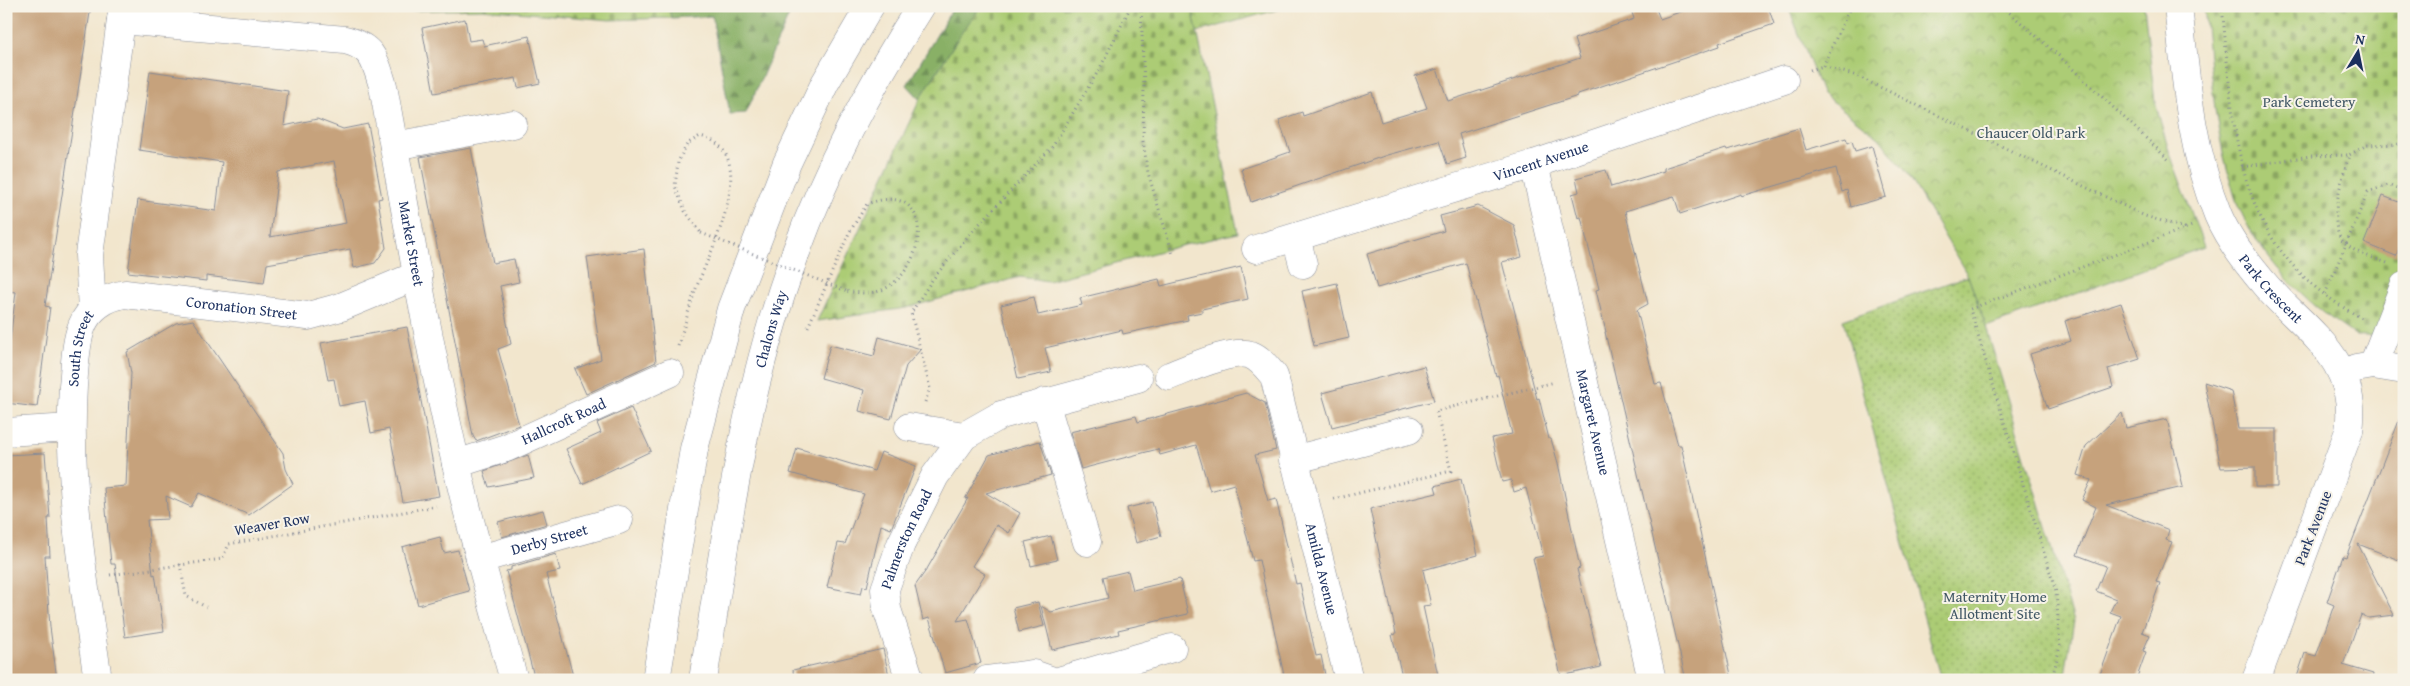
<svg xmlns="http://www.w3.org/2000/svg" width="2410" height="686" font-family="'Gentium Book Plus',serif">
<defs>
<pattern id="forest-firs" width="22" height="20" patternUnits="userSpaceOnUse" patternTransform="scale(1.25)"><rect width="22" height="20" fill="#89b066"/><path d="M5 1l3.5 6h-7zM16 11l3.5 6h-7z" fill="#6f9057"/></pattern>
<pattern id="cemetery-stones" width="16" height="16" patternUnits="userSpaceOnUse" patternTransform="scale(1.25)"><rect width="16" height="16" fill="#accc74"/><path d="M2 7V4a2 2 0 0 1 4 0v3zM10 15v-3a2 2 0 0 1 4 0v3z" fill="#8ba662"/></pattern>
<pattern id="park-crowns" width="20" height="18" patternUnits="userSpaceOnUse" patternTransform="scale(1.25)"><rect width="20" height="18" fill="#accc74"/><path d="M2 6a3 3 0 1 1 6 0M12 15a3 3 0 1 1 6 0" fill="none" stroke="#8ba662"/></pattern>
<pattern id="garden-dots" width="8" height="8" patternUnits="userSpaceOnUse" patternTransform="scale(1.25)"><rect width="8" height="8" fill="#accc74"/><path d="M2 2h.1M6 6h.1" fill="none" stroke="#8ba662" stroke-width="1.8" stroke-linecap="round"/></pattern>
</defs>
<rect width="100%" height="100%" fill="#f7f3e8"/>
<filter id="ink" filterUnits="userSpaceOnUse"><feTurbulence type="fractalNoise" baseFrequency=".02" numOctaves="2"/><feDisplacementMap in="SourceGraphic" scale="10" xChannelSelector="R" yChannelSelector="G"/><feConvolveMatrix kernelMatrix="1 2 1 2 8 2 1 2 1" color-interpolation-filters="sRGB"/></filter>
<filter id="wash" filterUnits="userSpaceOnUse"><feTurbulence type="fractalNoise" baseFrequency=".0096" numOctaves="4" result="noise"/><feDisplacementMap in="SourceGraphic" scale="20" xChannelSelector="R" yChannelSelector="G"/><feGaussianBlur stdDeviation="1.12" result="paint"/><feColorMatrix in="noise" values="0 0 0 0 0 0 0 0 0 0 0 0 0 0 0 0 0 1.4 0 .05"/><feComposite in="paint" operator="in"/></filter>
<g filter="url(#wash)">
<rect width="100%" height="100%" fill="#f2e6cd"/>
<!-- forest -->
<g fill="url(#forest-firs)" stroke="#527062">
<polygon points="668,6 793,6 746,113 730,114 712,16 671,18"/>
<polygon points="954,6 1052,6 962,32 920,99 907,85"/>
</g>
<!-- cemetery -->
<g fill="url(#cemetery-stones)" stroke="#647e69">
<polygon points="389,6 668,6 671,18 610,20 482,9 402,11"/>
<polygon points="981,6 1192,6 1238,233 1180,246 1048,281 1020,277 906,308 817,321 920,99 962,32"/>
<path d="M2204,6H2404V352C2394,341 2370,334 2356,336C2307,304 2261,260 2238,205C2234,196 2232,185 2229,176C2213,120 2210,63 2204,6Z"/>
</g>
<!-- park -->
<g fill="url(#park-crowns)" stroke="#647e69">
<polygon points="1192,6 1291,6 1197,32"/>
<polygon points="1788,6 2144,6 2155,102 2168,148 2204,247 1986,327 1968,276 1908,174 1879,138 1822,93"/>
</g>
<!-- garden -->
<polygon fill="url(#garden-dots)" stroke="#647e69" points="1968,276 1986,327 2074,621 2064,680 1941,680 1843,320"/>
<g id="blocks">
<!-- building -->
<g fill="#c6a27b" fill-rule="evenodd">
<polygon points="6,6 91,6 45,306 50,307 37,407 6,403 6,339 10,340 16,292 6,291"/>
<polygon points="1630,6 1655,6 1660,19 1697,6 1768,6 1774,24 1719,43 1720,46 1578,94 1578,96 1459,134 1466,158 1447,164 1439,141 1387,155 1251,202 1241,169 1290,152 1279,120 1302,112 1303,116 1372,92 1381,122 1427,108 1415,76 1437,69 1448,101 1580,58 1574,39 1634,19"/>
<polygon points="465,19 469,41 482,39 484,46 529,36 540,83 518,88 516,78 434,93 422,28"/>
<path d="M150,71L288,91L284,126L317,119L343,129L368,124L382,198L378,199L386,248L375,263L354,268L350,249L267,264L264,283L206,276V281L128,272L138,200L216,211L222,162L139,150ZM334,161L346,223L270,237L278,172Z"/>
<polygon points="1799,128 1806,150 1846,138 1848,143 1852,141 1855,151 1872,146 1886,197 1851,207 1847,190 1842,192 1836,168 1741,196 1741,194 1680,214 1674,196 1625,211 1648,304 1637,310 1655,384 1661,383 1678,445 1681,445 1731,675 1712,680 1686,680 1605,332 1606,332 1596,290 1599,289 1581,217 1578,218 1572,194 1579,192 1576,178 1606,170 1611,187 1664,171 1664,168 1726,148 1727,150"/>
<polygon points="471,148 493,263 514,259 519,282 500,286 511,344 498,349 519,425 476,441 473,436 420,157"/>
<polygon points="2383,196 2404,204 2404,235 2396,256 2364,243"/>
<polygon points="1478,206 1514,225 1522,257 1502,262 1537,399 1539,398 1549,439 1551,439 1558,463 1580,568 1577,569 1601,667 1561,676 1533,558 1543,556 1526,488 1514,492 1511,480 1502,482 1492,438 1512,434 1498,375 1496,376 1466,263 1377,288 1367,254 1444,231 1440,216"/>
<polygon points="644,249 656,362 586,394 575,369 601,359 587,257"/>
<polygon points="1241,267 1248,299 1202,309 1202,312 1187,315 1188,320 1123,334 1122,330 1045,348 1051,372 1018,379 1001,305 1034,297 1038,315 1082,305 1080,298 1159,279 1161,286"/>
<polygon points="1337,283 1349,338 1314,346 1302,291"/>
<polygon points="2121,303 2140,359 2108,369 2113,387 2048,409 2030,354 2071,341 2065,321"/>
<polygon points="193,320 283,453 286,469 293,484 249,515 199,493 191,507 166,496 168,519 147,520 153,575 155,574 164,631 125,637 115,564 111,564 104,488 126,486 131,373 127,352 176,323"/>
<polygon points="407,327 439,496 403,502 389,429 371,433 365,401 339,406 334,379 328,380 321,343"/>
<polygon points="879,337 921,349 906,366 891,419 859,411 864,390 821,378 830,345 874,356"/>
<polygon points="1424,366 1434,401 1332,427 1322,393"/>
<polygon points="2204,382 2231,391 2238,429 2277,429 2277,487 2255,487 2255,467 2221,468"/>
<polygon points="1246,393 1265,403 1276,450 1255,455 1268,501 1276,499 1296,584 1300,583 1316,656 1321,655 1326,680 1285,680 1259,560 1253,561 1234,484 1210,491 1196,445 1160,455 1158,449 1081,469 1070,432 1136,416 1138,422"/>
<polygon points="631,408 651,451 582,484 566,449 601,433 597,423"/>
<polygon points="2122,413 2126,428 2167,419 2183,487 2106,505 2169,530 2166,540 2172,542 2156,582 2160,583 2142,632 2150,635 2143,651 2146,652 2136,680 2098,680 2121,616 2110,612 2116,599 2096,591 2106,566 2077,555 2096,507 2082,500 2091,480 2077,475 2086,446"/>
<polygon points="2402,413 2404,562 2358,544 2394,615 2369,618 2361,615 2343,665 2373,674 2372,680 2296,680 2305,653 2316,656 2334,605 2327,602 2343,556 2346,557"/>
<polygon points="1040,441 1051,475 986,493 1020,513 1009,533 996,525 984,547 972,566 985,574 957,621 968,619 981,663 945,673 929,618 923,620 915,586 927,569 968,498 965,499 989,455"/>
<polygon points="797,448 874,471 881,452 916,466 891,529 881,525 867,587 863,586 861,594 827,587 838,543 845,544 864,494 790,473"/>
<polygon points="45,453 50,518 48,518 50,556 45,556 50,627 57,680 6,680 6,527 10,527 6,455"/>
<polygon points="528,455 534,478 489,487 484,471"/>
<polygon points="1461,479 1478,555 1423,570 1431,605 1423,606 1439,680 1403,680 1392,635 1396,634 1370,509 1437,493 1435,486"/>
<polygon points="1152,502 1161,536 1136,543 1127,508"/>
<polygon points="543,510 547,524 502,537 498,522"/>
<polygon points="1051,536 1057,560 1031,566 1025,542"/>
<polygon points="440,537 444,553 458,550 469,591 418,605 402,547"/>
<polygon points="556,554 560,571 546,574 574,680 535,680 506,571 511,570 511,567"/>
<polygon points="1128,571 1133,590 1180,579 1188,614 1118,630 1119,634 1052,650 1041,606 1051,612 1108,598 1103,577"/>
<polygon points="1038,602 1044,626 1019,632 1013,608"/>
<polygon points="883,649 890,680 794,680 793,670"/>
</g>
</g>
</g>
<g filter="url(#ink)">
<use href="#blocks" fill-opacity="0" stroke="#868a96" stroke-width="1"/>
<g fill="none" stroke-linecap="round" stroke-linejoin="round">
<!-- minor casing -->
<g stroke="#868a96" stroke-width="29">
<g id="minor">
<path id="s1" d="M2178,6C2186,78 2190,147 2218,215C2229,241 2248,265 2267,287C2308,333 2359,360 2349,431L2256,680"/>
<path id="s2" d="M121,20L345,40C373,47 375,60 383,86C408,224 431,364 465,501C480,561 497,620 514,680"/>
<polyline points="394,146 513,124"/>
<path id="s3" d="M1534,164L1652,680"/>
<polyline points="1296,238 1303,264"/>
<path id="s4" d="M1256,249L1534,164L1784,80"/>
<polyline points="92,310 89,255 123,6"/>
<polyline points="2373,365 2404,286"/>
<polyline points="2356,368 2373,365 2404,370"/>
<path id="s5" d="M1169,376C1188,369 1232,348 1251,355C1261,359 1267,368 1274,376L1349,680"/>
<polyline points="1045,402 1087,542"/>
<polyline points="909,427 964,436"/>
<polyline points="6,432 71,428"/>
<polyline points="1293,460 1409,430"/>
<path id="s6" d="M456,464L506,448L670,373"/>
<path id="s7" d="M480,559L619,520"/>
<path id="s8" d="M98,680C84,583 67,484 73,386C75,367 75,344 82,326C89,308 106,297 125,294L308,316L341,307L418,275"/>
<path id="s9" d="M910,680L887,609L885,589L901,544L935,476L964,436L1001,415L1138,378"/>
<polyline points="987,680 1033,674 1050,680"/>
<polyline points="1062,680 1172,648"/>
</g>
</g>
<!-- major casing -->
<g stroke="#868a96" stroke-width="29">
<g id="major">
<polyline points="656,680 694,449 731,309 787,163 825,83 870,6"/>
<path id="s10" d="M703,680C726,536 744,389 796,252C828,165 871,84 921,6"/>
</g>
</g>
<!-- path -->
<g stroke="#868a96" stroke-width="3" stroke-dasharray="1 4" stroke-linecap="butt">
<polyline points="1141,6 1144,88 1143,141 1148,173 1173,255"/>
<polyline points="2002,6 2059,56 2170,161"/>
<path d="M2222,6C2235,135 2231,249 2362,318"/>
<polyline points="1823,66 1851,6"/>
<polyline points="1810,70 1823,66 1857,76 2145,216 2185,228"/>
<polyline points="2242,167 2310,156 2349,155"/>
<path d="M2387,263C2374,258 2359,254 2348,246C2323,230 2343,178 2349,155L2367,145L2404,144"/>
<polyline points="2325,294 2368,192 2388,185 2404,192"/>
<path d="M808,327L849,233L867,204C937,178 928,268 884,289C872,295 858,293 846,291"/>
<path d="M678,346C684,327 689,309 695,291C709,253 765,151 700,136L687,144L678,162L675,186L685,211L701,233"/>
<polyline points="925,402 930,388 911,313 932,280 969,235 1053,146 1100,68 1131,6"/>
<polyline points="1334,499 1451,471 1436,411 1555,382"/>
<polyline points="180,564 186,596 206,607"/>
<polyline points="110,575 222,559 229,544 436,506"/>
<polyline points="2052,680 2060,646 2056,592 1970,309 2192,226"/>
</g>
<!-- minor -->
<use href="#minor" stroke="#fff" stroke-width="28"/>
<!-- major -->
<use href="#major" stroke="#fff" stroke-width="28"/>
<!-- path-bridge -->
<polyline stroke="#868a96" stroke-width="3" stroke-dasharray="1 4" stroke-linecap="butt" points="701,233 846,291"/>
</g>
</g>
<g text-anchor="middle" stroke-width="4" stroke-linejoin="round" paint-order="stroke">
<!-- park labels -->
<g font-size="15" fill="#3f5664" stroke="#f7f3e8">
<text x="2309" y="107">Park Cemetery</text>
<text x="2031" y="138">Chaucer Old Park</text>
<text x="1995" y="602">Maternity Home<tspan x="1995" dy="17">Allotment Site</tspan></text>
</g>
<!-- street labels -->
<g font-size="15" fill="#1b2f5e" stroke="#f7f3e8">
<text dy="5" stroke="none"><textPath href="#s4" startOffset="298">Vincent Avenue</textPath></text>
<text dy="5" stroke="none"><textPath href="#s2" startOffset="449">Market Street</textPath></text>
<text dy="5" stroke="none"><textPath href="#s1" startOffset="305">Park Crescent</textPath></text>
<text dy="5" stroke="none"><textPath href="#s8" startOffset="530">Coronation Street</textPath></text>
<text dy="5" stroke="none"><textPath href="#s10" startOffset="358">Chalons Way</textPath></text>
<text dy="5" stroke="none"><textPath href="#s8" startOffset="334">South Street</textPath></text>
<text dy="5" stroke="none"><textPath href="#s6" startOffset="116">Hallcroft Road</textPath></text>
<text dy="5" stroke="none"><textPath href="#s3" startOffset="265">Margaret Avenue</textPath></text>
<text transform="translate(272 524) rotate(-10)" y="5">Weaver Row</text>
<text transform="translate(2313 528) rotate(-69)" y="5">Park Avenue</text>
<text dy="5" stroke="none"><textPath href="#s7" startOffset="72">Derby Street</textPath></text>
<text dy="5" stroke="none"><textPath href="#s9" startOffset="149">Palmerston Road</textPath></text>
<text dy="5" stroke="none"><textPath href="#s5" startOffset="316">Amilda Avenue</textPath></text>
</g>
</g>
<!-- margin -->
<rect width="2410" height="686" fill="none" stroke="#f7f3e8" stroke-width="25"/>
<!-- north arrow -->
<g transform="translate(2358 52) rotate(10)" stroke="#f7f3e8" stroke-width="4" paint-order="stroke">
<path d="M0-4L9 19L0 12L-9 19Z" fill="#1b2f5e"/>
<text y="-8" font-size="14" font-weight="bold" text-anchor="middle" fill="#1b2f5e">N</text>
</g>
</svg>
